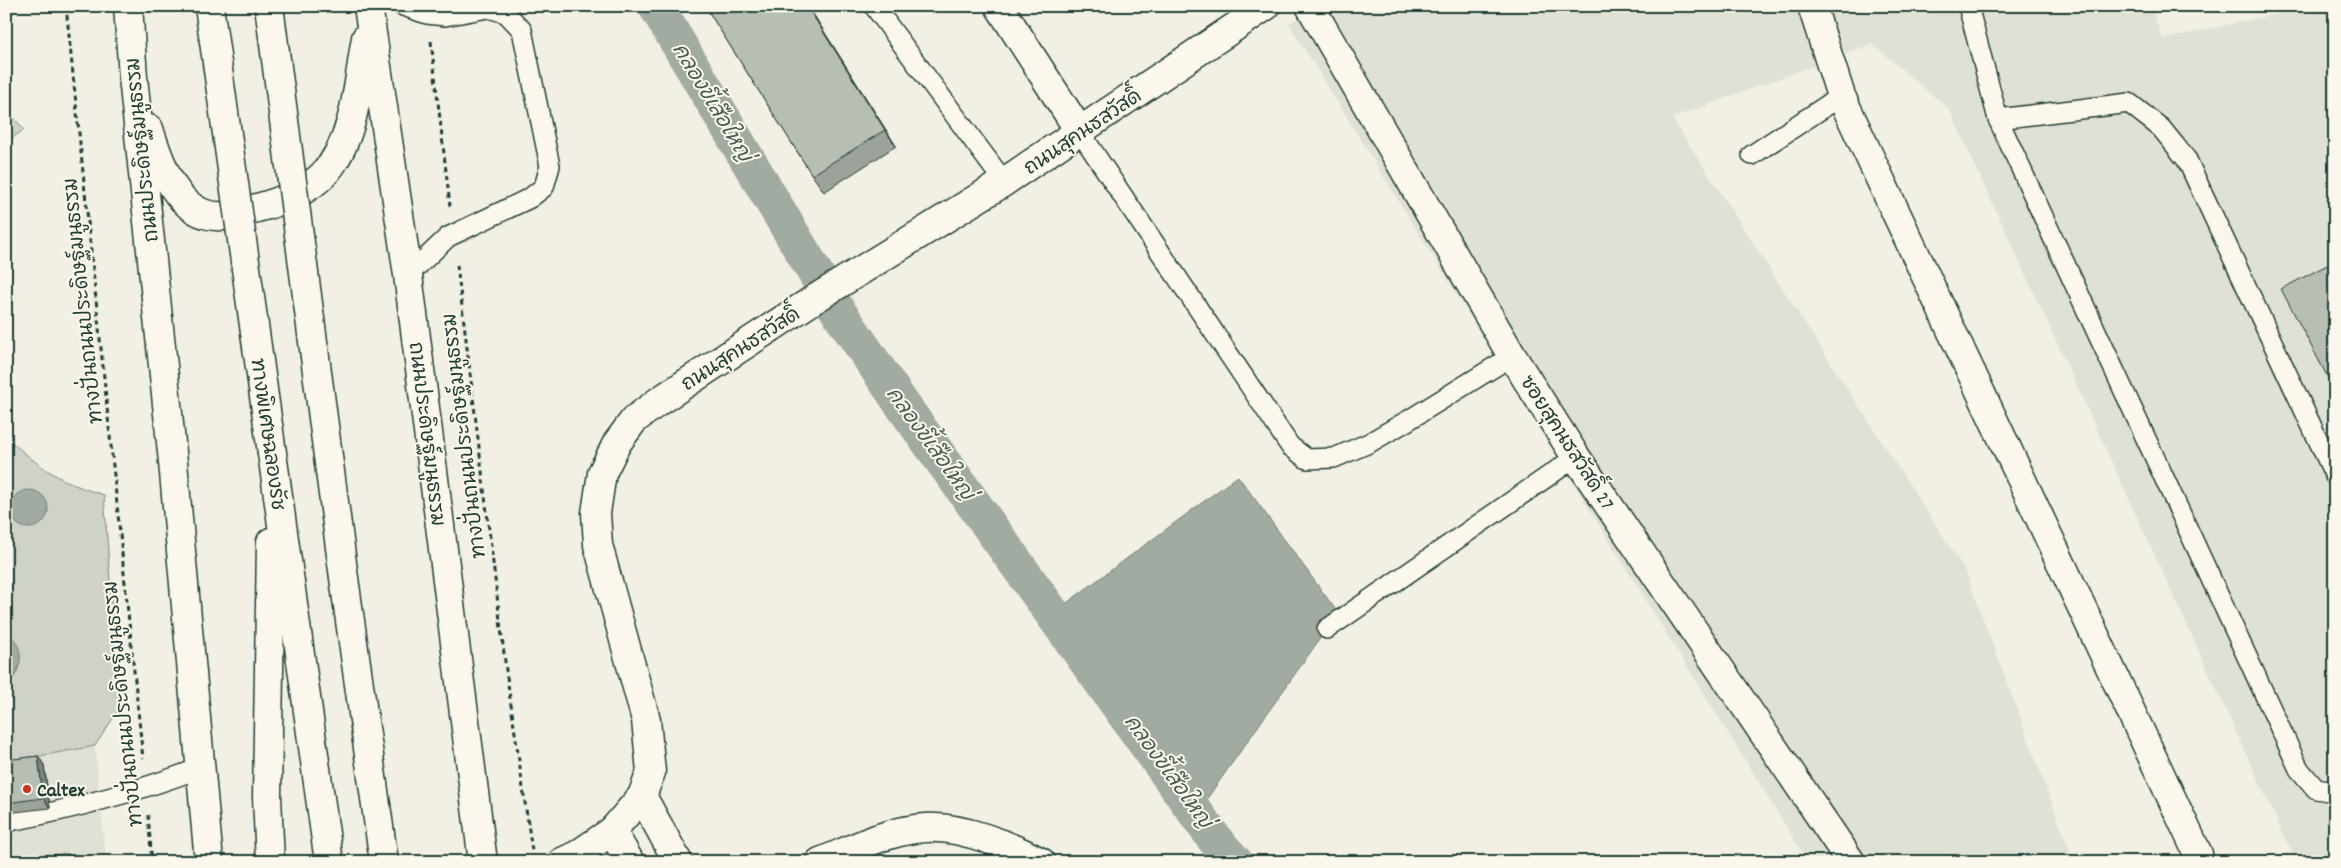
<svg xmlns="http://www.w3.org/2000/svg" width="2341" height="868" font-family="Dekko,'Playpen Sans Thai',sans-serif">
<rect width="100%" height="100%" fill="#f2f0e5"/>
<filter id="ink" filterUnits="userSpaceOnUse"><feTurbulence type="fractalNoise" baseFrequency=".02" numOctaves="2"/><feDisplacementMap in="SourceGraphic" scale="10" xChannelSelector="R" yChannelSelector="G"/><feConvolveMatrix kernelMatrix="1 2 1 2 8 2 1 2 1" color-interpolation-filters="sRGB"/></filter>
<g filter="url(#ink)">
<!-- built -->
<g fill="#e0e1d6">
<polygon points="1315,6 2150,6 2163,39 2312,6 2335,6 2335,862 2296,862 1949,109 1872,44 1672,118 1965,570 2074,862 1808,862 1289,24"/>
<polygon points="95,746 106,862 6,862 6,762"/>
</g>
<!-- green -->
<g fill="#cfd2c8" stroke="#77887e">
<polygon points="6,108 24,130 6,142"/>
<path d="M6,437C41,468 59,482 104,495L119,709L95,746L6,762Z"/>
</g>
<!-- water -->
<g fill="#a2aba1" stroke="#6e7f75">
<polygon points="1238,476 1338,613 1206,800 1056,611"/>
<circle cx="29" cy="509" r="19"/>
<path d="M6,631C26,647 24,669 6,686Z"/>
</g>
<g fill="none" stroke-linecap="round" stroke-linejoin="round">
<!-- canal -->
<polyline stroke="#a2aba1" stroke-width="36" points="656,6 838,311 901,403 1216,841 1235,862"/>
<!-- service casing -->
<g stroke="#1f3d34" stroke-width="22">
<g id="service">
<polyline points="403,6 427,14 445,16 488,8 506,13 522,30 550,166 544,187 530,198 448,237 408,275"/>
<polyline points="874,6 1004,182"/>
<polyline points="1968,6 1998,119 2299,769 2316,789 2335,792"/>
<polyline points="1998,119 2129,103 2161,128 2187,160 2335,476"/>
<polyline points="1080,132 1290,446 1307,459 1334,458 1369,443 1407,421 1512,356"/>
<polyline points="1752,155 1841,96"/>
<polyline points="1327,629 1576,457"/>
<path d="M6,822C73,809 137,792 200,768"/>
</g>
</g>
<!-- minor casing -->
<g stroke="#1f3d34" stroke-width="31">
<g id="minor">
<polyline points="999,6 1080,132"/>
<polyline points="1310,6 1512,356 1576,457 1851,862"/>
<polyline points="1812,6 1841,96 2198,854 2199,862"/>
<polyline points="642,796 678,862"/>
<polyline points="612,831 630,862"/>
<path d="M820,862C853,849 889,830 925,828C960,825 1011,846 1041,862"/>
</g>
</g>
<!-- secondary casing -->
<g stroke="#1f3d34" stroke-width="31">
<polyline id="secondary" points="562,862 577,855 612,831 642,796 651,772 646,720 598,545 596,513 602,473 617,443 634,420 659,401 813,300 1004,182 1266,6"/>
</g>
<!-- primary casing -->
<g stroke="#1f3d34" stroke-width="31">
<g id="primary">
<polyline points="128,6 133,77 173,462 209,862"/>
<polyline points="368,6 408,275 483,862"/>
<path d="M149,129C160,164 178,220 224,216C235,215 247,210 257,208C281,202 306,192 324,174C356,139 358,82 366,38"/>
</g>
</g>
<!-- motorway casing -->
<g stroke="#1f3d34" stroke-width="31">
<g id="motorway">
<polyline points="272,453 329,862"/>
<polyline points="270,862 267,797 271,542"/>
</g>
</g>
<!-- path -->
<g stroke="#1f3d34" stroke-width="3" stroke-dasharray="5 4" stroke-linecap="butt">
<polyline points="66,6 143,759"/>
<polyline points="431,41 450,206"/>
<polyline points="457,265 506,670 532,851"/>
<polyline points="148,815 152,862"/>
</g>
<!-- service -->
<use href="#service" stroke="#fbf7ec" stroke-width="19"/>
<!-- minor -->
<use href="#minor" stroke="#fbf7ec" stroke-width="28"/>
<!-- secondary -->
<use href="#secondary" stroke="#fbf7ec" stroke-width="28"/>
<!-- primary -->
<use href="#primary" stroke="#fbf7ec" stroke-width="28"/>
<!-- motorway -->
<use href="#motorway" stroke="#fbf7ec" stroke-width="28"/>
<!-- motorway-bridge casing -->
<g stroke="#1f3d34" stroke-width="31" stroke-linecap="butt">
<g id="motorway-bridge">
<polyline points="209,6 272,453"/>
<polyline points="269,6 344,578 384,862"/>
</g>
</g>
<!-- motorway-bridge -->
<use href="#motorway-bridge" stroke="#fbf7ec" stroke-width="28"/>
</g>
<!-- wall -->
<g fill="#9da39a" stroke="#1f3d34">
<polygon points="705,6 808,6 896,146 824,192 812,175"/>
<polygon points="38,756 44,765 50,808 6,813 6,760"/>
</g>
<!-- shaded-wall -->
<g fill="#80857d" stroke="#1f3d34">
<polygon points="807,6 808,6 896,146 885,130"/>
<polygon points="38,756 44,765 50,808 43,798"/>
<polygon points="68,854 71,858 72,862 69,862"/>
</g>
<!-- building -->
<g fill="#b7beb3" stroke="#1f3d34">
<polygon points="705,6 807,6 885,130 812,175"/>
<polygon points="2335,261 2335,391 2281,289"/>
<polygon points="38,756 43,798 6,803 6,760"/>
<polygon points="68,854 69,862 6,862 6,857"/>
</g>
</g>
<!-- markers -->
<circle fill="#c8321e" stroke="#fbf7ec" stroke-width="2" cx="27" cy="789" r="5"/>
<g text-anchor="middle" stroke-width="4" stroke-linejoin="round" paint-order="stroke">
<!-- street labels -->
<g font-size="20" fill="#1f3d34" stroke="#fbf7ec">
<text transform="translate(1082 131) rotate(-34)" y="7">ถนนสุคนธสวัสดิ์</text>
<text transform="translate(141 150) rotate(-96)" y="7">ถนนประดิษฐ์มนูธรรม</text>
<text transform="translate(82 301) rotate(-96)" y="7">ทางปั่นถนนประดิษฐ์มนูธรรม</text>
<text transform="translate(740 348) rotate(-33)" y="7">ถนนสุคนธสวัสดิ์</text>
<text transform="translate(269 434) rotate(82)" y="7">ทางพิเศษฉลองรัช</text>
<text transform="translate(428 434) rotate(83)" y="7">ถนนประดิษฐ์มนูธรรม</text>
<text transform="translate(463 436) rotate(-97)" y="7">ทางปั่นถนนประดิษฐ์มนูธรรม</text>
<text transform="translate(1568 442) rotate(57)" y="7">ซอยสุคนธสวัสดิ์ 27</text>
<text transform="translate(122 704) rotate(-96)" y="7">ทางปั่นถนนประดิษฐ์มนูธรรม</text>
</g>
<!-- poi labels -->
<g font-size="20" font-weight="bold" fill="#1f3d34" stroke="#fbf7ec" text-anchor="start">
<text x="37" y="796">Caltex</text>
</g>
<!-- water labels -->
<g font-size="21" font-style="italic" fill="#465e55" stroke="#fbf7ec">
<text transform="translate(713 102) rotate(59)" y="7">คลองขี้เสือใหญ่</text>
<text transform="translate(931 443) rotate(54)" y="7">คลองขี้เสือใหญ่</text>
<text transform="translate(1169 771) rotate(54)" y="7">คลองขี้เสือใหญ่</text>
</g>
</g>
<!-- margin -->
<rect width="2341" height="868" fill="none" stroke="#fbf7ec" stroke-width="25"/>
<rect x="12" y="12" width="2316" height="843" fill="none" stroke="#1f3d34" stroke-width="2" filter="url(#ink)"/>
</svg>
